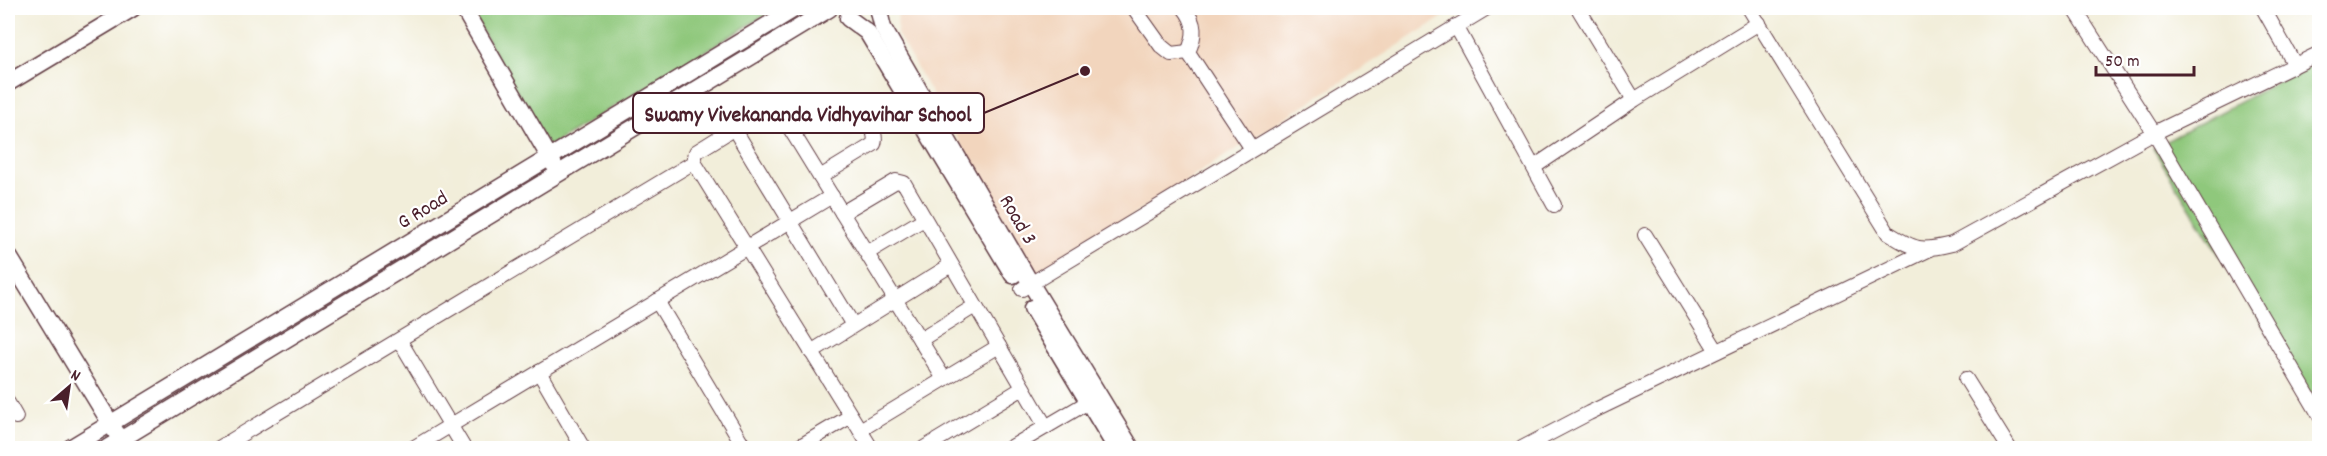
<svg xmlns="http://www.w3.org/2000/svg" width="2327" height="456" font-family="Dekko,sans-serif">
<rect width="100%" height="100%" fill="#fff"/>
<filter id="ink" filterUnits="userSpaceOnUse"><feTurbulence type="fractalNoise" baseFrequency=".0167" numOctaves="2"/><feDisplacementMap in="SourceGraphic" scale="12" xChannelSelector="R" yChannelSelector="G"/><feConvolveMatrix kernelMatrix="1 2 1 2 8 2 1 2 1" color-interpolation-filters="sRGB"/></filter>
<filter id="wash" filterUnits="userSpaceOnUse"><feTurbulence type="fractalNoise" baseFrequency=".008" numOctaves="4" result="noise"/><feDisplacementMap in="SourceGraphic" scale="24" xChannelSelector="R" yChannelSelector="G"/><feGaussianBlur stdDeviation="1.35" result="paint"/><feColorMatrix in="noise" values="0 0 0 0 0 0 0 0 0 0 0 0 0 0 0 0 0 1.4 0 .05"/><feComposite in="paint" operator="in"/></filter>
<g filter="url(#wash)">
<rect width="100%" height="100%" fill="#f2eeda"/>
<!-- built -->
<polygon fill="#f2d5bd" points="898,8 1457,8 1037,276 897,34"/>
<!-- green -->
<g fill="#8fc87c" stroke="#6c7454" stroke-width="1.5">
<polygon points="469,8 777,8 548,147"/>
<polygon points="2319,60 2319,416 2153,148"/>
</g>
</g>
<g filter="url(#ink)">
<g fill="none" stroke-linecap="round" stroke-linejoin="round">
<!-- minor casing -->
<g stroke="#633e45" stroke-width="16">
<g id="minor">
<polyline points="1134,8 1161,46 1171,54 1188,52"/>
<path d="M1184,8C1196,23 1196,35 1188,52L1252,149"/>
<polyline points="1578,8 1634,100 1759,23"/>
<path d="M1749,8L1888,233C1915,250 1920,252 1952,244L2154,133L2320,53"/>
<polyline points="2074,8 2154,133 2320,416"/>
<polyline points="2263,8 2295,65"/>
<polyline points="1456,26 1554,205"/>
<polyline points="733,127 853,325"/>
<path d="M793,133L845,102C858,104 879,130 874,144L820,177"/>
<polyline points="1534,167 1634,100"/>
<polyline points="842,213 896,181 904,183 1046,427"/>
<polyline points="1645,235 1717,351"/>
<polyline points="867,253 924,219"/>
<polyline points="1022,289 1487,8"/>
<polyline points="657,301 745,448"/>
<polyline points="920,340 975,306"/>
<polyline points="400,341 464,448"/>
<polyline points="811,352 951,265"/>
<polyline points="539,372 583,448"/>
<polyline points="1966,379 2009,448"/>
<polyline points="8,403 16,417"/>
<polyline points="860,430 999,346"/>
<polyline points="219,448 694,162"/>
<polyline points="413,448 832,196"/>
<polyline points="797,448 851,416"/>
<polyline points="871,448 694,162 696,152 765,109 774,107 780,112 944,379"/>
<polyline points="924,448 1023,388"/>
<polyline points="1010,448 1095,398"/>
<polyline points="1522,448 1589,413 1928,250"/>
</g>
</g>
<!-- tertiary casing -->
<g stroke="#633e45" stroke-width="19">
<g id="tertiary">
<polyline points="463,8 554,165"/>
<polyline points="878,8 883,28 1031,284 1131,448"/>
<polyline points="848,18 867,32 1013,275"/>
<polyline points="8,83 133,8"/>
<polyline points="8,255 117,434"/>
<polyline points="1032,308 1116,448"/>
<polyline points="70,448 796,8"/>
<polyline points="107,448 829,9"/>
</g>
</g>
<!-- minor -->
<use href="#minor" stroke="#fff" stroke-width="14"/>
<!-- tertiary -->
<use href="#tertiary" stroke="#fff" stroke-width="16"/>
</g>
</g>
<g text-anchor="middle" stroke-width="4.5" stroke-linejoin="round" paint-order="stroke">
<!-- street labels -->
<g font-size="21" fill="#4a1f2b" stroke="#fff">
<text transform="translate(422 209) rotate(-31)" y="7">G Road</text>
<text transform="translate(1019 219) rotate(60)" y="7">Road 3</text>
</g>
</g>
<!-- callouts -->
<path fill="none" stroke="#4a1f2b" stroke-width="2" d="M1085 71L984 113"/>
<circle fill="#4a1f2b" stroke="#fff" stroke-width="2" cx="1085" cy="71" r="6"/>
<rect fill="#fff" stroke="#4a1f2b" stroke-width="2" x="633" y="93" width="351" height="40" rx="6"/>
<g font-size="22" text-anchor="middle" font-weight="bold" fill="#4a1f2b">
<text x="808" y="121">Swamy Vivekananda Vidhyavihar School</text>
</g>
<!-- margin -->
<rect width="2327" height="456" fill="none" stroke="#fff" stroke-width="30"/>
<!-- north arrow -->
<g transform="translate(69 387) rotate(29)" stroke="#ffffff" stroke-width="4.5" paint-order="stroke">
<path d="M0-4.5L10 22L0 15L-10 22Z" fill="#4a1f2b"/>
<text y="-9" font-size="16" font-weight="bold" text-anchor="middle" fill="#4a1f2b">N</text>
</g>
<!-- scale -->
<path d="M2096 66v9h98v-9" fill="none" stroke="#4a1f2b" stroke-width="3"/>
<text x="2105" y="66" font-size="18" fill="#4a1f2b" stroke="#ffffff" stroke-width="4.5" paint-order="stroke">50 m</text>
</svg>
